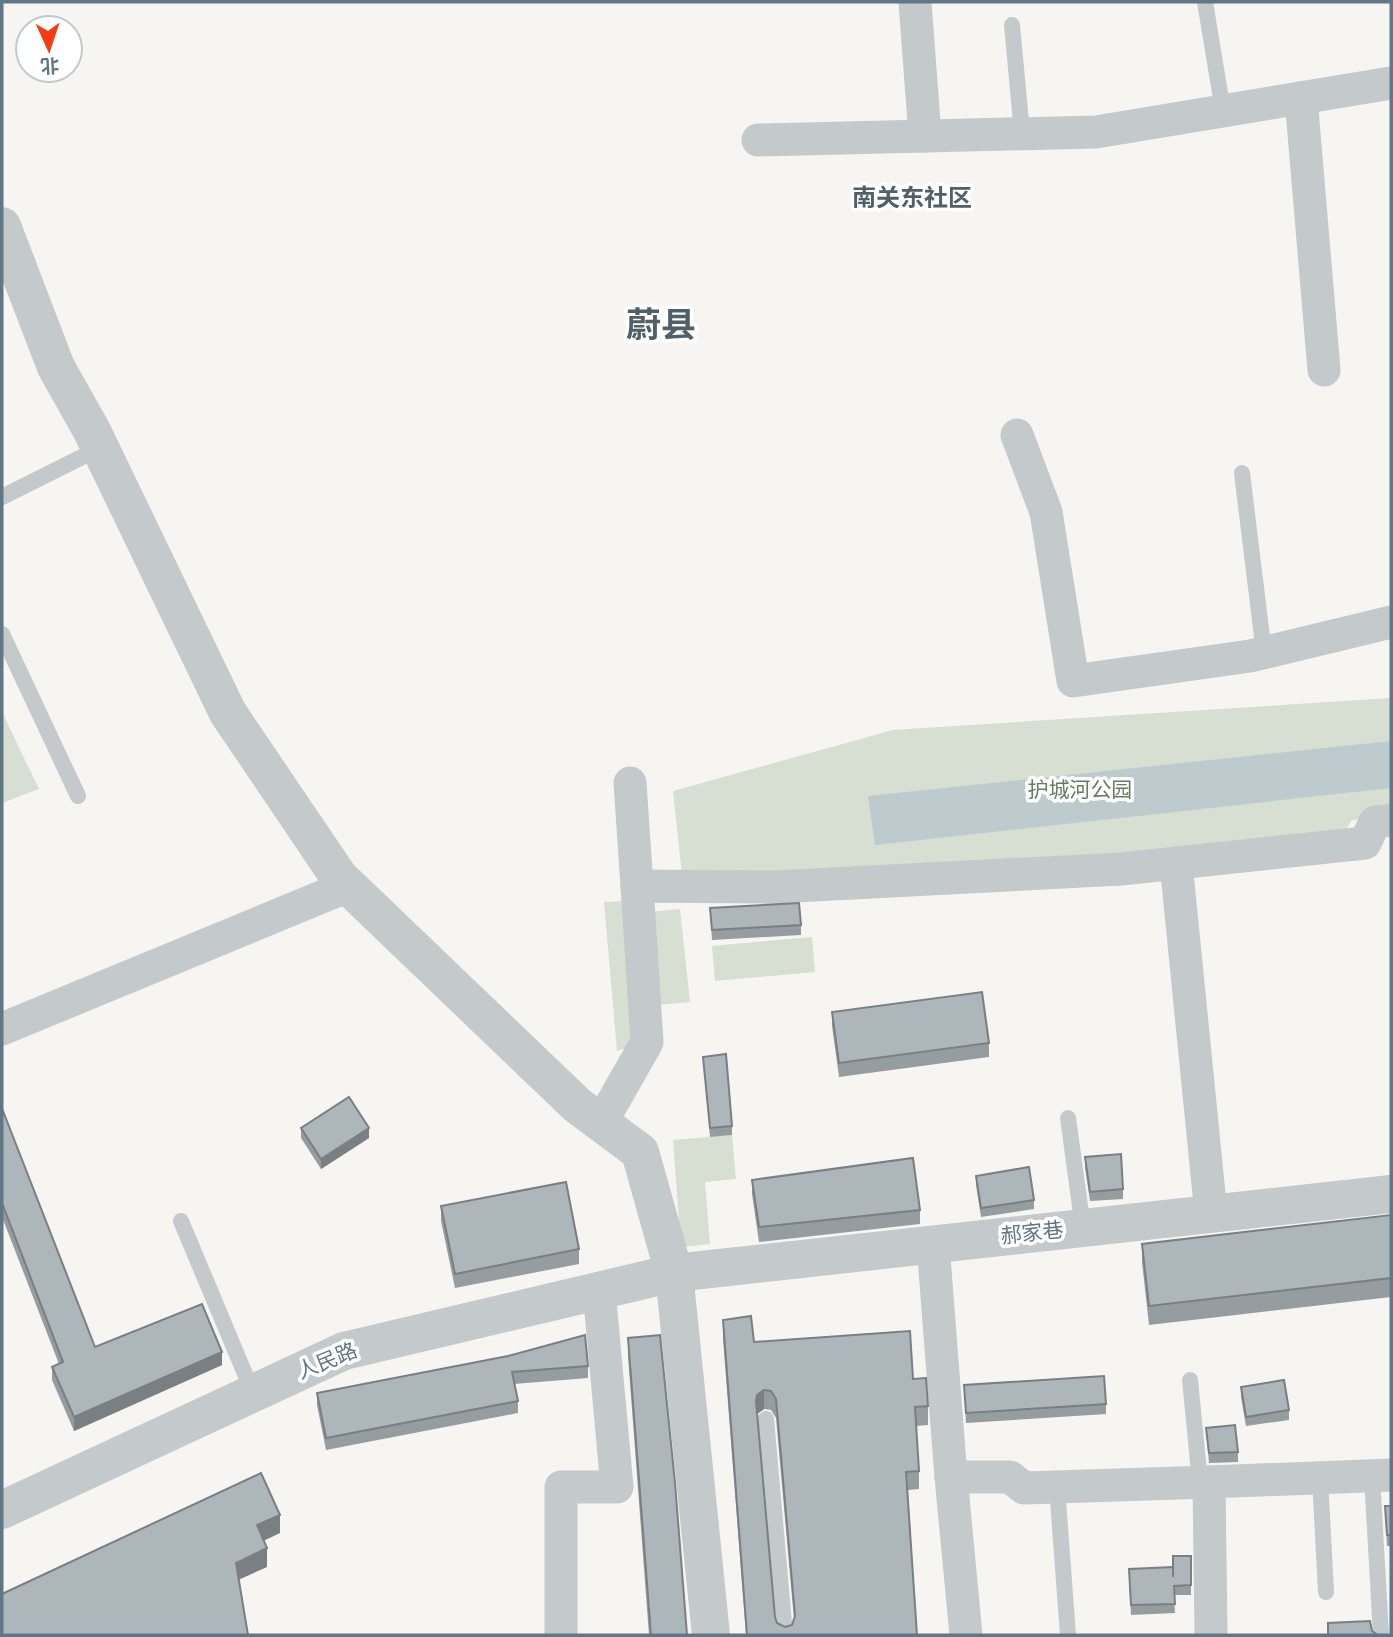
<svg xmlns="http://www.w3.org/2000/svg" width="1393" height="1637" font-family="'Sofia Sans Condensed','Noto Sans SC',sans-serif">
<rect width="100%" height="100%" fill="#f6f5f1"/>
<!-- green -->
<g fill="#d7ded2">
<polygon points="1391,698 1391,816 1352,820 1342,836 1083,862 682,875 673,791 893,730"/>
<polygon points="2,712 39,789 2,803"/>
<polygon points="625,901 638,1044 617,1051 604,902"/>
<polygon points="680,909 690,1002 658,1005 649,912"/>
<polygon points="812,937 815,972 715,981 712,946"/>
<polygon points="732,1135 736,1179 705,1182 710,1244 681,1247 673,1140"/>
</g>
<!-- water -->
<polygon fill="#bdcbcf" points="1391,741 1391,788 875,845 868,796"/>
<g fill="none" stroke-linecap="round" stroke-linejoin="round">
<!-- service -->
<g stroke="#c4c9cb" stroke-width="16">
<polyline points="1205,2 1223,111"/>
<polyline points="1012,25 1022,133"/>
<polyline points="1242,473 1264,653"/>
<polyline points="2,497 100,448"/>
<polyline points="2,634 78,796"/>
<polyline points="1068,1118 1083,1228"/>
<polyline points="181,1221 253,1393"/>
<polyline points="1190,1380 1200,1482"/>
<polyline points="766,1419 785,1635"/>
<polyline points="1372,1476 1381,1635"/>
<polyline points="1320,1478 1326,1592"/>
<polyline points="1057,1487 1068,1635"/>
</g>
<!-- minor -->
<g stroke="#c4c9cb" stroke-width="33">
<polyline points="915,2 925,136"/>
<polyline points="1301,98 1324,370"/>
<polyline points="758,140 1096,132 1391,83"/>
<polyline points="1017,435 1046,512 1073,681 1250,656 1391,622"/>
<polyline points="630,783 637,886"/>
<polyline points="1176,863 1211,1214"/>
<polyline points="2,1029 348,886"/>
<polyline points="601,1123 647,1042 637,886 775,887 1121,869 1365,843 1375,822 1391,820"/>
<polyline points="933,1244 951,1477 1010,1477 1024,1488 1209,1482"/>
<polyline points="951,1477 966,1635"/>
<polyline points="561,1635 561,1487 617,1487 599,1290"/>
<polyline points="1211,1635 1209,1482 1391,1475"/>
</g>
<!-- tertiary -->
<g stroke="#c4c9cb" stroke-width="38">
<polyline points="2,226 56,367 92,431 228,713 339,877 577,1105 640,1152 674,1273 711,1635"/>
<polyline points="2,1510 344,1351 674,1273 1391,1194"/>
</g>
</g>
<!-- wall -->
<g fill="#959da1" fill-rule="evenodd">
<polygon points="710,908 801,925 801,935 712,940"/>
<polygon points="832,1012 989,1043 989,1057 839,1077 832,1026"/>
<polygon points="703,1057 732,1126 732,1135 710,1137"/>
<polygon points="2,1112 95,1347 222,1365 74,1431 52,1380 52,1367 59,1364 2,1217"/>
<polygon points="301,1128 369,1138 321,1169 301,1138"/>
<polygon points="1085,1157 1123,1189 1123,1199 1090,1201 1085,1167"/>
<polygon points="976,1176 1034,1200 1034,1209 981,1217 976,1185"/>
<polygon points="752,1180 920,1210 920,1224 759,1242 752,1194"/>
<polygon points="441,1206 579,1249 579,1264 455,1288 441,1221"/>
<polygon points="1391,1215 1391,1297 1149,1325 1142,1262 1142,1244"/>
<path d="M723,1320L754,1342L913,1379L928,1406V1425L916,1426L919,1471V1489L908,1490L917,1635H746L723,1339ZM764,1409L771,1410L776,1418L794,1619L792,1625L785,1627L777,1623L775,1617L757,1414Z"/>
<polygon points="628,1338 687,1635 649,1635 628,1356"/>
<polygon points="508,1356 588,1366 588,1378 514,1384 518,1401 518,1413 326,1450 317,1405 317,1393"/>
<polygon points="964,1385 1106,1404 1106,1414 966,1423"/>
<polygon points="1241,1387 1289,1410 1289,1420 1246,1426 1241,1397"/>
<polygon points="1206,1428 1238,1452 1238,1462 1209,1463"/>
<polygon points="1385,1506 1391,1506 1391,1546 1387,1546"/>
<polygon points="1129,1578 1191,1585 1191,1595 1174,1595 1175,1613 1131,1615"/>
</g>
<!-- shaded-wall -->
<g fill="#797f83">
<polygon points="369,1128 369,1138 321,1169 321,1159"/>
<polygon points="222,1352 222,1365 74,1431 74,1417"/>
<polygon points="764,1390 764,1409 757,1414 756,1401 757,1395"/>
<polygon points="280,1515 280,1533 257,1544 257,1525"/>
<polygon points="267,1548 267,1567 236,1581 236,1563"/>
</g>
<!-- building -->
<g fill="#adb6bb" stroke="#797f83" stroke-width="2" fill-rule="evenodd">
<polygon points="799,903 801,925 712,930 710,908"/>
<polygon points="982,992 989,1043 839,1063 832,1012"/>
<polygon points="726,1054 732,1126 710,1128 703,1057"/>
<polygon points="349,1097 369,1128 321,1159 301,1128"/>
<polygon points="3,1111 95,1347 202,1304 222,1352 74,1417 52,1367 63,1362 2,1203 2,1112"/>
<polygon points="1121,1154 1123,1189 1090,1192 1085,1157"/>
<polygon points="913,1158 920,1210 759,1227 752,1180"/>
<polygon points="1029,1167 1034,1200 981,1208 976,1176"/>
<polygon points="566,1182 579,1249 455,1274 441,1206"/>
<polygon points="1391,1215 1391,1278 1149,1306 1142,1244"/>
<path d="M751,1316L754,1342L910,1331L913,1379L926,1378L928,1406L915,1407L919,1471L906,1472L917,1635H747L723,1320ZM764,1390L771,1391L776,1399L795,1616L792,1625L785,1627L777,1623L775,1617L756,1401L757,1395Z"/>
<polygon points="585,1335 588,1366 512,1372 518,1401 326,1438 317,1393 508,1356"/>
<polygon points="660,1335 675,1483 687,1635 651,1635 628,1338"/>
<polygon points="1104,1376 1106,1404 966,1413 964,1385"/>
<polygon points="1284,1380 1289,1410 1246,1417 1241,1387"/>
<polygon points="1235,1425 1238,1452 1209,1453 1206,1428"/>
<polygon points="261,1473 280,1515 257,1525 267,1548 236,1563 248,1635 2,1635 2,1594"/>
<polygon points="1385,1506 1391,1506 1391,1535 1387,1535"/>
<polygon points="1173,1556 1191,1556 1191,1585 1174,1586 1175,1604 1131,1605 1129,1569 1173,1567 1173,1577"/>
<polygon points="1370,1621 1372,1631 1378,1635 1328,1635 1328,1623"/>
</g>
<g text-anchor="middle" stroke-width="7" stroke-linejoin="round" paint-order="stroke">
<!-- park labels -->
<g font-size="21" fill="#687c61" stroke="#fff">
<text x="1080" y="797">护城河公园</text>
</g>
<!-- street labels -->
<g font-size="21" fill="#617785" stroke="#fff">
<text transform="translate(1032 1233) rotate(-6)" y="7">郝家巷</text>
<text transform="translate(327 1361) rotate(-22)" y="7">人民路</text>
</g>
<!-- quarter labels -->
<g font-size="24" font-weight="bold" fill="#50606a" stroke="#fff">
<text x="912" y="206">南关东社区</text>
</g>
<!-- town labels -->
<g font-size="35" font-weight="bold" fill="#50606a" stroke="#fff">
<text x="661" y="337">蔚县</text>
</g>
</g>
<!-- border -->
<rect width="1393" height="1637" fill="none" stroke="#617785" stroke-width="7"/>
<!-- north arrow -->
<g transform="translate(49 49) rotate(177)"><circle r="33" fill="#ffffff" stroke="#c0c9ce" stroke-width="2"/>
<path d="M0-5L12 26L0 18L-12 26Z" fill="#f43b12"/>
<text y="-10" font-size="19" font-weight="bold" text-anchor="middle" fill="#617785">北</text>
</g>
</svg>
